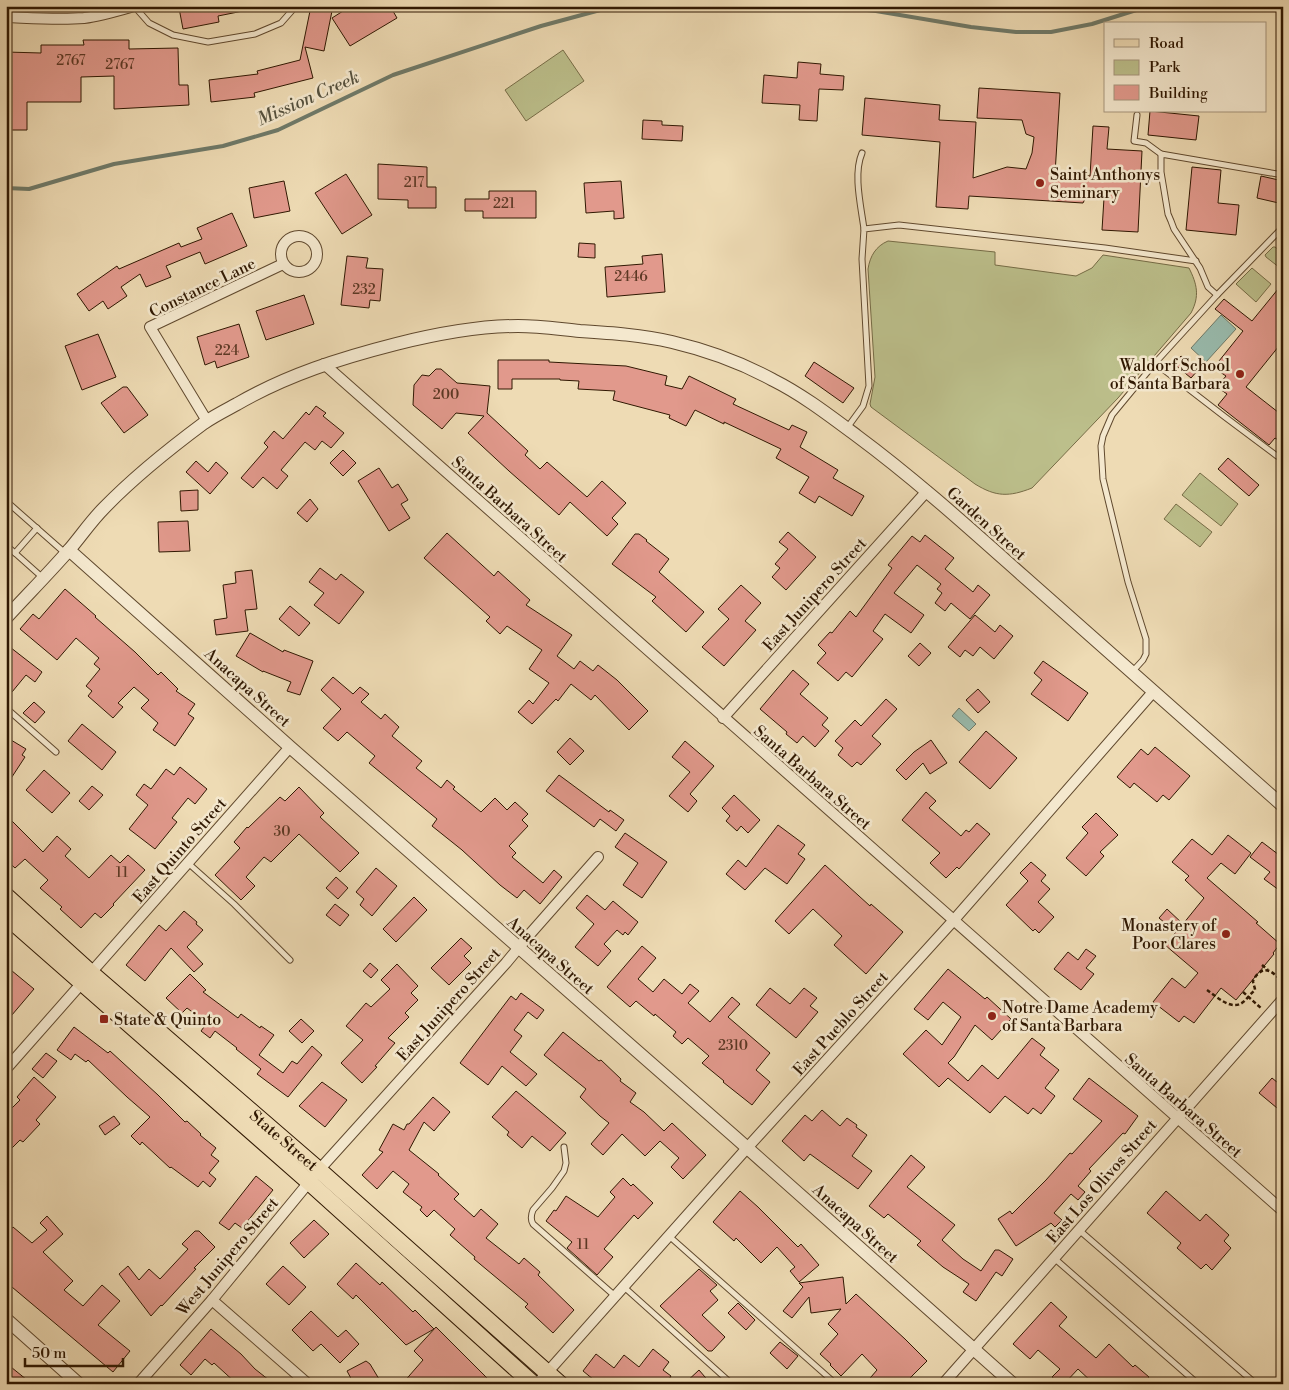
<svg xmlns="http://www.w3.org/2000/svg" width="1289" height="1390" font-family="'Libre Bodoni',serif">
<rect width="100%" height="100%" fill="#eedbb4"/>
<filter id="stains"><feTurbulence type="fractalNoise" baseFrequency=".004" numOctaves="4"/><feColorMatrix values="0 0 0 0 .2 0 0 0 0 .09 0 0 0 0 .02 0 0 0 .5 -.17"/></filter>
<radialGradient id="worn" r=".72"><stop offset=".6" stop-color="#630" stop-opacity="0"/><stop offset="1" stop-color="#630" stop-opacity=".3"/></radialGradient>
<!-- green -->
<g fill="#bcbf8b" stroke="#766c46">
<polygon points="563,50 584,81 526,121 505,90"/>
<path d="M888,241L995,252V265L1076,276L1092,268L1103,255L1189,268C1197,284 1200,296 1191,313L1118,398L1032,488C1009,497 996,497 975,484L871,407L870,404L875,377L868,269C870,256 876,246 888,241Z"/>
<polygon points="1273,247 1275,247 1283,253 1283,265 1280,268 1266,257 1265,255"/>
<polygon points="1252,268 1271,284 1256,302 1236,284"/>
<polygon points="1200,473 1238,504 1221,526 1182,495"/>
<polygon points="1176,504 1212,532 1200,547 1164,519"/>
</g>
<!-- water -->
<g fill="#99bbad" stroke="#6f7a69">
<polygon points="1221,315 1236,329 1206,362 1191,348"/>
<polygon points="959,708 976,724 969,731 952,716"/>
</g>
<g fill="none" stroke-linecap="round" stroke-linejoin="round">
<!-- stream -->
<g stroke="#6f7a69" stroke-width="4">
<polyline points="832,6 876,11 971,27 1016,32 1051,32 1092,24 1149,6"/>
<polyline points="6,188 29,189 114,164 223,146 278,130 393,75 541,26 615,6"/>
</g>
</g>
<!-- building -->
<g fill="#e1998c" stroke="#301802">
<polygon points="187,6 243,6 243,11 218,16 219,22 183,29 179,8"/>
<polygon points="311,6 333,6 324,51 305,47 313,78 254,93 255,97 211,102 209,80 258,74 257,71 300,60"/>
<polygon points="351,6 390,6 397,18 350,46 332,18"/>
<polygon points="83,40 129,40 129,49 178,48 179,85 188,85 189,105 114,109 114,76 81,77 81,102 27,102 27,130 10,130 10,88 6,88 6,52 41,53 41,45 84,45"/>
<polygon points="798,62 821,64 820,74 844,76 843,90 819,89 817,121 799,120 800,105 762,103 764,75 797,78"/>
<polygon points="979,88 1060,93 1055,174 1090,176 1093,126 1109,127 1107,149 1142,151 1138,232 1102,230 1104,198 1086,197 1083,203 969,196 968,209 936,207 940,142 862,135 865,98 940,105 939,120 976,122 973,178 1007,167 1026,169 1032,153 1034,137 1026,134 1022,120 977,118"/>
<polygon points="1150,111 1199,116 1196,140 1148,135"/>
<polygon points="643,120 662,121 662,125 683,126 682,141 642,139"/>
<polygon points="378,164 427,167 427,187 436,187 436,208 408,208 408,200 378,199"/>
<polygon points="1192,167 1221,170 1218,203 1239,205 1236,235 1186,230"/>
<polygon points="346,174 372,215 342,234 315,193"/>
<polygon points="1261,176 1283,181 1283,204 1257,198"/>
<polygon points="284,181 290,211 254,218 249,188"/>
<polygon points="621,181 624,218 614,219 614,211 586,213 584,183"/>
<polygon points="489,191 536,191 536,218 483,218 483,211 465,211 465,199 489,199"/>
<polygon points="232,213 247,246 205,264 200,252 166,266 171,277 146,287 140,274 121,287 127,296 108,309 103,301 89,311 77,294 117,266 119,269 179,243 181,247 202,239 197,228"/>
<polygon points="579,243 595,244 595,258 578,257"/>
<polygon points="662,254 665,292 607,297 605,267 643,264 642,256"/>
<polygon points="347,256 368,258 366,268 383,269 380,301 370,300 369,308 341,305"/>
<polygon points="1283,283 1283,341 1246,387 1283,416 1283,443 1275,438 1269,445 1218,405 1227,394 1217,387 1226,376 1220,372 1225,366 1219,361 1243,331 1215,309 1224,299 1252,321"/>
<polygon points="304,295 314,324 266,340 256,311"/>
<polygon points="239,324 249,357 217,368 215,361 205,365 197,337"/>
<polygon points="98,334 116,377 82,390 65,346"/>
<polygon points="1181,356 1198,370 1191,378 1174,364"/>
<polygon points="498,360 549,360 549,362 626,366 667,376 665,385 682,389 689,376 736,399 733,404 789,430 792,425 807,432 800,447 838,470 833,478 864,496 852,516 819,496 815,503 799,493 809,477 776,458 781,449 724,422 724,424 695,410 686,426 669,418 670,415 613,400 615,391 578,389 579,381 560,380 560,379 512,379 512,389 498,389"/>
<polygon points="814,362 854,388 843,403 805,376"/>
<polygon points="436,369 441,369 457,383 490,386 487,413 528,451 525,455 540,469 547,462 587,497 602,481 626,503 612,518 618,524 607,536 570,502 559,515 509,471 468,433 484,416 456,413 442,429 413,405 414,385 422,375 429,376"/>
<polygon points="123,387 127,387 148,415 124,433 101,403"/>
<polygon points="316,406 326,413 323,416 344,433 331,448 322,441 315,450 305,442 281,470 288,476 277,489 263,477 253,488 241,478 268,447 264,443 274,431 283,439 306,412 309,415"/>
<polygon points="343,450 356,463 343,476 330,463"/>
<polygon points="1228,458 1259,485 1249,496 1218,469"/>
<polygon points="196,461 208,472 216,462 228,473 210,494 186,472"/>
<polygon points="379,468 392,488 398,484 408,500 401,504 410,518 389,531 358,481"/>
<polygon points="198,490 198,510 181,511 180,491"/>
<polygon points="310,499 318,509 307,522 297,513"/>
<polygon points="188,521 190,551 159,552 158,522"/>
<polygon points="788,532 816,557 786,590 772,577 780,568 775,564 788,549 779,542"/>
<polygon points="447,533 494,576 498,571 530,600 526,605 572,635 557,656 574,669 580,661 593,671 598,665 617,680 648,711 629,730 595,695 591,700 571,684 558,701 556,699 532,724 518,712 529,700 533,704 549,683 529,669 542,650 507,626 500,634 486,621 490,617 424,558"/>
<polygon points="635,534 639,534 647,540 646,541 669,559 659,572 704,612 686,632 652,601 656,597 612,564"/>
<polygon points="925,535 954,558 945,569 973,592 978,585 990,595 970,619 951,603 945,611 935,603 942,593 937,589 941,584 917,565 894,593 924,615 911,633 885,614 873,631 883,639 852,677 846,672 838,681 817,663 826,653 818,645 830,632 832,633 850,611 856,617 892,568 888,565 912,536 920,542"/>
<polygon points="320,568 336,580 341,574 364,592 339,624 314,605 324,593 309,582"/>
<polygon points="252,570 257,609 245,610 248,631 216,635 214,620 227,618 223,585 236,583 235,572"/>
<polygon points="741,585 761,603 745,621 756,630 724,666 702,647 729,619 718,609"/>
<polygon points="65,589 96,616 95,617 135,652 158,675 161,672 178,689 176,691 195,704 188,714 194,718 175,746 153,730 158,723 141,708 149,700 134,687 118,703 123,707 113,718 88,696 92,691 86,686 100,669 94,664 99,658 76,638 57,660 20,629 33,614 39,619"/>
<polygon points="290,606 310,623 299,636 279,619"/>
<polygon points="975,615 995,632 1000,625 1013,636 994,659 980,647 973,656 965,650 960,657 948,647"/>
<polygon points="250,633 283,652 284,650 313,661 300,695 287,691 291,682 263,671 263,672 236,656"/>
<polygon points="920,643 931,653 919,666 908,656"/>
<polygon points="6,644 42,672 35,682 26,675 12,692 6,687"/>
<polygon points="1043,661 1088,693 1068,721 1031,694 1042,680 1034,673"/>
<polygon points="793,670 809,684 800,694 828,718 822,725 829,731 815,747 803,736 797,743 786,734 787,732 760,709"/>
<polygon points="333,677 353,694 360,687 369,694 361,702 381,719 385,714 399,727 392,736 422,761 416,768 441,788 447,780 455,787 453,789 481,812 495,798 507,810 515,802 528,814 522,820 528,826 509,846 516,853 512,857 543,883 554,870 562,877 540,904 524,890 517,898 500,885 462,850 432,826 437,819 369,763 375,756 347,732 338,741 323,728 341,709 321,690"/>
<polygon points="978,689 990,702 978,713 966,700"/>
<polygon points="886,699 897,709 872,736 881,744 861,765 857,762 852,767 838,755 843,748 835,741 855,720 861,726"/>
<polygon points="34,702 45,712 35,723 23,713"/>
<polygon points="82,724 116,752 102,770 68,741"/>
<polygon points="986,731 1017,758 990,789 959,762"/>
<polygon points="6,737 26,749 22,755 25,757 6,786"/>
<polygon points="570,738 584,751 570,765 557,752"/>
<polygon points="931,740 947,763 930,774 923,763 906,780 896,770 914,752"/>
<polygon points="685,741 714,766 690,794 697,801 688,812 669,796 690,772 672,757"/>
<polygon points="1155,747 1190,776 1169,800 1163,795 1157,802 1134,783 1130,788 1117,777 1141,749 1148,755"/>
<polygon points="180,767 207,789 195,804 188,798 172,818 177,822 155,849 129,829 148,805 136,795 144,784 151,789 166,769 174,775"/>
<polygon points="44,770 70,793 52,813 26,790"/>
<polygon points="559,775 609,812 610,810 624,820 616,831 600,819 594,827 546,791"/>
<polygon points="92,786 103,795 89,810 79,801"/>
<polygon points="299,787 324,813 320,817 359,853 340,872 299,834 271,862 264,857 246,877 255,886 241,900 215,875 240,848 234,842 247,827 248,828 280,797 285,801"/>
<polygon points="926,792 936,801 929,808 961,836 966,830 969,832 977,823 990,834 959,869 957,867 946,878 930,863 940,853 902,820"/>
<polygon points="734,795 760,820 748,833 741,826 737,831 726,821 730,816 722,808"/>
<polygon points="1096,813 1118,835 1100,852 1104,856 1086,876 1066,858 1088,833 1082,827"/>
<polygon points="6,815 43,852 57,836 71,849 65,856 89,878 111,855 120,863 128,855 145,870 113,904 114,905 101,918 95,913 81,928 60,909 62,907 40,888 48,880 25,859 15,868 6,860"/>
<polygon points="778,825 805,845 798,854 805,859 787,884 765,868 745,890 726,874 738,860 746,867"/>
<polygon points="625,833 667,862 642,898 623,885 638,863 615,847"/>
<polygon points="1228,835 1251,853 1235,874 1221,863 1207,878 1258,922 1256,923 1280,944 1273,953 1274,954 1236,1000 1221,988 1194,1023 1184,1016 1179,1022 1153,1002 1172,978 1185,988 1198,973 1165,945 1176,932 1159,918 1167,909 1183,924 1204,898 1185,880 1189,876 1172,862 1192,839 1212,855"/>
<polygon points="1262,842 1283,858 1283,893 1264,879 1270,872 1250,857"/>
<polygon points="1031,862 1046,875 1041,881 1050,889 1038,902 1054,917 1039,933 1035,929 1033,931 1006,905 1028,881 1020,873"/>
<polygon points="825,865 870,906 871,904 903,932 866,974 834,945 842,936 813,909 789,934 775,921"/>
<polygon points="376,868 397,886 372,916 360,905 364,899 356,892"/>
<polygon points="336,877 348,888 338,899 326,888"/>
<polygon points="587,895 605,910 613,901 638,922 628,935 625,932 623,935 617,930 604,944 611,951 598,966 575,947 594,924 576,908"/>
<polygon points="414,897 427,910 396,942 383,929"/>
<polygon points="335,904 349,915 340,926 326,915"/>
<polygon points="184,911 197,922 196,924 203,930 187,947 203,964 194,972 171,948 145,981 126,965 159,925 166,931"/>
<polygon points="461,938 472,948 464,956 471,963 449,985 431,968"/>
<polygon points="642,946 656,958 638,979 653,992 664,979 682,994 690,984 699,991 688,1003 710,1022 732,997 740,1004 728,1017 770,1053 756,1070 770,1082 752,1105 723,1082 724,1081 702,1063 709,1056 688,1038 682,1044 673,1036 676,1032 655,1014 654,1016 636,1001 630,1007 607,987"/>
<polygon points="1086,949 1096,956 1086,968 1094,974 1081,990 1054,969 1068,952 1078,960"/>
<polygon points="370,963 378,970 371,978 363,971"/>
<polygon points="397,964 418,986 411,993 418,1000 405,1013 409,1017 388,1038 395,1043 375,1066 377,1067 362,1083 341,1063 363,1040 346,1026 366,1003 371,1007 390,989 381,980"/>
<polygon points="6,966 34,989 6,1022"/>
<polygon points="948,969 985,999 987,997 1011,1019 992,1040 975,1025 954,1057 948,1063 968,1081 982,1065 998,1079 1032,1038 1045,1048 1040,1055 1059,1070 1045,1088 1055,1096 1041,1114 1033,1108 1028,1114 1005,1096 990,1113 948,1078 939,1087 903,1054 926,1030 942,1045 961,1017 943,1002 928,1020 914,1009"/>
<polygon points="190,974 206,990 203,992 238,1018 241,1014 260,1028 261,1026 274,1035 259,1055 283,1073 292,1061 297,1064 312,1046 322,1055 288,1097 257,1074 261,1069 236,1049 237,1048 215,1031 210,1038 201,1031 207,1023 187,1008 182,1013 166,998"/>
<polygon points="770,988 790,1004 804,988 817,998 810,1006 818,1012 796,1038 756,1005"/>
<polygon points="521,993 544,1010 537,1019 528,1012 514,1030 522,1036 510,1052 537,1074 526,1086 502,1066 488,1085 460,1063 511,996 516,1000"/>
<polygon points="301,1019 314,1031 302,1043 289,1031"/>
<polygon points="74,1027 108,1053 110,1051 158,1095 185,1122 187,1121 201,1134 200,1135 216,1148 211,1155 219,1161 209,1173 216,1179 210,1187 203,1181 198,1187 171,1167 170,1168 142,1142 140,1145 131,1136 150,1117 127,1097 88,1060 86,1062 75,1054 71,1060 57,1050"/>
<polygon points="563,1032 599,1061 601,1060 621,1079 620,1081 636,1093 630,1102 644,1112 664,1131 672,1123 706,1155 683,1179 671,1167 679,1158 660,1141 645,1156 622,1134 603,1155 591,1144 609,1123 600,1116 580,1097 586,1089 544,1055"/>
<polygon points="46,1053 57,1061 43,1078 32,1069"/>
<polygon points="34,1077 56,1097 36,1120 40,1124 23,1142 20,1140 6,1154 6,1114 20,1100 17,1097"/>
<polygon points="1089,1078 1138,1116 1125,1134 1123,1133 1089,1169 1091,1171 1078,1186 1085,1192 1078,1200 1071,1194 1054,1213 1062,1220 1055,1227 1051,1223 1016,1246 998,1219 1010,1211 1012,1214 1046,1180 1070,1153 1072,1154 1102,1121 1073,1099"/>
<polygon points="1272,1078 1283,1087 1283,1113 1259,1093"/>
<polygon points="322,1082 347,1100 325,1127 299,1106"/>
<polygon points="516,1091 566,1133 550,1151 532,1136 522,1148 507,1135 509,1132 492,1117"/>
<polygon points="433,1097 450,1112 434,1131 424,1122 409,1150 439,1174 438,1175 459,1194 454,1199 474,1217 481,1209 498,1224 486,1238 519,1264 524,1258 540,1272 538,1275 574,1310 553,1333 525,1307 528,1304 474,1259 475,1257 450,1235 455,1229 434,1210 427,1217 420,1210 422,1207 403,1192 409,1184 393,1171 377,1189 362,1175 383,1152 379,1150 393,1124 404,1130 407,1124 409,1124"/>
<polygon points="822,1110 840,1126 847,1118 857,1125 856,1127 867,1135 852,1156 872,1171 858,1189 810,1154 804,1161 782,1141 805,1115 812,1121"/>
<polygon points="114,1116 120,1124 105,1135 99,1126"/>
<polygon points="911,1155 925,1167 907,1187 955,1225 942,1240 963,1259 981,1271 995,1250 999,1250 1013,1259 1002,1276 996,1272 976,1301 963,1292 969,1284 943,1267 917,1245 921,1241 888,1214 884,1218 869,1206"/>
<polygon points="256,1176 273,1190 242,1228 235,1223 229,1230 219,1223"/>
<polygon points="623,1178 631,1186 633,1184 653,1203 638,1219 634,1215 604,1249 613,1257 597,1275 567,1248 572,1242 546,1221 554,1210 556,1211 566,1196 598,1217 615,1197 610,1192"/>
<polygon points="740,1191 758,1207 798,1247 801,1244 819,1265 799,1282 790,1271 795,1267 777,1247 761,1263 736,1238 734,1241 713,1222"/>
<polygon points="1166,1191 1200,1221 1206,1214 1229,1235 1224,1241 1231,1248 1212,1270 1206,1264 1201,1269 1177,1248 1181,1243 1147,1213"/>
<polygon points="47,1216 63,1234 43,1252 73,1281 64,1290 83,1306 102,1285 120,1301 98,1325 130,1351 113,1372 6,1282 6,1235 13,1227 32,1243 47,1230 40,1223"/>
<polygon points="314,1220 329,1234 304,1258 290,1243"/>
<polygon points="195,1231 199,1231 215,1247 194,1268 196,1269 162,1306 161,1305 151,1316 119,1274 128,1266 139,1280 149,1269 160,1279 188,1249 182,1244"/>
<polygon points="356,1263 380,1285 382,1282 413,1312 415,1310 434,1329 406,1345 356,1295 353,1299 337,1284"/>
<polygon points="283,1266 306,1287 289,1305 266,1284"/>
<polygon points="699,1269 717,1285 710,1291 718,1300 702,1315 725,1337 712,1351 708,1351 660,1306"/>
<polygon points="843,1277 846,1304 856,1294 905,1339 927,1361 904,1384 865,1384 877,1370 862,1354 841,1376 830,1365 831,1364 820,1354 838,1334 828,1324 841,1309 811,1313 809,1297 792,1318 783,1311 803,1287 799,1283"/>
<polygon points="1051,1302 1067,1317 1059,1326 1096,1358 1109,1344 1133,1367 1135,1365 1149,1377 1143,1384 1094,1384 1078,1369 1064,1384 1060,1384 1052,1377 1060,1369 1038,1350 1030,1359 1013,1344"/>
<polygon points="738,1303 755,1320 746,1330 728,1313"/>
<polygon points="311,1311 338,1337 346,1330 359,1344 340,1363 321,1344 313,1351 292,1330"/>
<polygon points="436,1327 493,1384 402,1384 423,1360 414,1351"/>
<polygon points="211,1329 241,1354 255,1369 274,1384 237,1384 214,1363 212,1365 205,1359 191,1375 180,1365"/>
<polygon points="780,1342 798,1356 787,1369 770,1353"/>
<polygon points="653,1349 669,1362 663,1370 671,1376 666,1384 599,1384 583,1371 596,1354 614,1368 624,1355 639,1367"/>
<polygon points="366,1361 370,1364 382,1384 354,1384 347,1371"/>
<polygon points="6,1363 32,1384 6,1384"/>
<polygon points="699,1370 711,1384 684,1384"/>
</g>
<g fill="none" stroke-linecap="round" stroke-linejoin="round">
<!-- service casing -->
<g stroke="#60492e" stroke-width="7">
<g id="service">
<polyline points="134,6 149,23 173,35 208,42 255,34 281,23 296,6"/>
<polyline points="1137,115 1134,141 1146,143 1161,154"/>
<path d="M862,153C853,174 861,206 864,229"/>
<polyline points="1217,295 1208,287 1200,268 1174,229 1171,221 1168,214 1161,172 1161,154 1283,175"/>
<polyline points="1155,363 1225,417 1277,456"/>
<polyline points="847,428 863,406 869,386 862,259 864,229 899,225 1105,248 1196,261"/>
<polyline points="6,501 65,553"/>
<polyline points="6,545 43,578"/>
<polyline points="15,553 37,528"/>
<polyline points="1132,672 1143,660 1146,654 1146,639 1128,582 1103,479 1101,446 1103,436 1112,415 1155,363 1217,295 1283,227"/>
<polyline points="6,708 56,752"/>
<polyline points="188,863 234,904 290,960"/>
<path d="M564,1147L566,1163L564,1171L552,1188L533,1210C531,1215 530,1219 533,1224L615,1296"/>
<polyline points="1079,1230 1256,1384"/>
<polyline points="669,1236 836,1384"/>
<polyline points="1054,1258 1198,1384"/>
<polyline points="624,1287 732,1384"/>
</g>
</g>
<!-- minor casing -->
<g stroke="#60492e" stroke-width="12">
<g id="minor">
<path d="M6,17C32,18 58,20 84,18C101,16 117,11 134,6"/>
<circle cx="299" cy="254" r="18"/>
<polyline points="324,364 1283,1211"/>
<polyline points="207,421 150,327 283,264"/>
<polyline points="723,718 927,491"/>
<polyline points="6,1069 290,747"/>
<polyline points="212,1300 308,1384"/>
<polyline points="138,1384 212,1300 319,1170 506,963 530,934 598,857"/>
<polyline points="537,1384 747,1148 953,921 1153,692"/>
<polyline points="943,1384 1283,999"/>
</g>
</g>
<!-- tertiary casing -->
<g stroke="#60492e" stroke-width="14">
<g id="tertiary">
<polyline points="69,550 290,747 735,1137 1013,1384"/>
<path d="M6,618C27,595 49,573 69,550C81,536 91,521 104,508C134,477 169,449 204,423C214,416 226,410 237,404C287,375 341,358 396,344C436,334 477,326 518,326C539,326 559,329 580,331C611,333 642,335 672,342C706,350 742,363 773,380C803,395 830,416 857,436C915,479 968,527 1022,575C1109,652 1196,729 1283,806"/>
<polyline points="6,1319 79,1384"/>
</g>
</g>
<!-- primary casing -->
<g stroke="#301802" stroke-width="18">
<g id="primary">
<path id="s1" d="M6,896L91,973L319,1170L560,1384"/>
<polyline points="6,916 309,1182 533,1384"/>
</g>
</g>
<!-- path -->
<g stroke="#301802" stroke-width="2.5" stroke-dasharray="4 2.5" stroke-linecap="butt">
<polyline points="1262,965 1268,970"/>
<path d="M1207,990C1216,996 1229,1009 1240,1004C1245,1002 1250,994 1255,990C1255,987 1253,984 1253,981C1254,979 1256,975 1258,974C1267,964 1276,976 1283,982"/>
<polyline points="1243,992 1262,1009"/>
</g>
<!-- service -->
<use href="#service" stroke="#f4e8ce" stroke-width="5"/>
<!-- minor -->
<use href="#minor" stroke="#f4e8ce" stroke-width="10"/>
<!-- tertiary -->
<use href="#tertiary" stroke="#f4e8ce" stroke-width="12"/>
<!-- primary -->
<use href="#primary" stroke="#eedbb4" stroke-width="16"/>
</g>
<!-- markers -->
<g fill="#8f2418" stroke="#f4e8ce" stroke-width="2">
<circle cx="1040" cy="183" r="5"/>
<circle cx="1240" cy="374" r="5"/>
<circle cx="1226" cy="934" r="5"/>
<circle cx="992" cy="1016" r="5"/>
<rect x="99" y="1014" width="10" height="10" rx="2.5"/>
</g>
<g text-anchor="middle" stroke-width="5" stroke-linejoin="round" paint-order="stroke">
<!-- number labels -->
<g font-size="14" fill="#5c3824">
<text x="71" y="65">2767</text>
<text x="120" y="69">2767</text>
<text x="414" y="187">217</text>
<text x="504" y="208">221</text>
<text x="631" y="281">2446</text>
<text x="364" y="294">232</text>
<text x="227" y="355">224</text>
<text x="446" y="399">200</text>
<text x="282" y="836">30</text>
<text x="122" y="877">11</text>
<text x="733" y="1050">2310</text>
<text x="583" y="1249">11</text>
</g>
<!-- poi labels -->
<g font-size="16" fill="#301802" stroke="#f4e8ce" text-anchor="start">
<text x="1050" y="180">Saint Anthonys<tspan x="1050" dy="18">Seminary</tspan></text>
<text x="1230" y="371" text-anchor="end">Waldorf School<tspan x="1230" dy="18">of Santa Barbara</tspan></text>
<text x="1216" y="931" text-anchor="end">Monastery of<tspan x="1216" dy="18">Poor Clares</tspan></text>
<text x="1002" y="1013">Notre Dame Academy<tspan x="1002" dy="18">of Santa Barbara</tspan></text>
<text x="114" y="1025">State &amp; Quinto</text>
</g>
<!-- street labels -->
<g font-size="16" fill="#301802" stroke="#f4e8ce">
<text transform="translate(202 287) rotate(-26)" y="6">Constance Lane</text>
<text transform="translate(510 509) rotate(42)" y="6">Santa Barbara Street</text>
<text transform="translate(987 523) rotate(42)" y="6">Garden Street</text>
<text transform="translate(814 594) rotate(-48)" y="6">East Junipero Street</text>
<text transform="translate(248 687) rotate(42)" y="6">Anacapa Street</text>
<text transform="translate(813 777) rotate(41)" y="6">Santa Barbara Street</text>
<text transform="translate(179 850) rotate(-49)" y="6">East Quinto Street</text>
<text transform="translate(551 955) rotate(41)" y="6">Anacapa Street</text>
<text transform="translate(448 1004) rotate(-48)" y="6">East Junipero Street</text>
<text transform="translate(840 1023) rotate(-48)" y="6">East Pueblo Street</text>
<text transform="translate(1184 1105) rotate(41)" y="6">Santa Barbara Street</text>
<text dy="6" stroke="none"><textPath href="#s1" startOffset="370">State Street</textPath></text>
<text transform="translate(1101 1181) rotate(-49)" y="6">East Los Olivos Street</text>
<text transform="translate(856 1223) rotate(42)" y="6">Anacapa Street</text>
<text transform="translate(227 1256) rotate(-50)" y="6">West Junipero Street</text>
</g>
<!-- water labels -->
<g font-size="18" font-style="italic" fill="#55513e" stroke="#f4e8ce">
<text transform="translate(308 98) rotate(-24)" y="6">Mission Creek</text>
</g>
</g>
<!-- margin -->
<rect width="1289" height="1390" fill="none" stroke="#eedbb4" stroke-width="25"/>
<rect x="8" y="8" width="1274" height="1375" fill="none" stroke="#301802" stroke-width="2.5"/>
<rect x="12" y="12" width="1264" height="1365" fill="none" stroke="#301802"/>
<!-- legend -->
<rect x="1104" y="22" width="162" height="90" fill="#f4e8ce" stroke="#a6957c"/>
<rect x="1114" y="39" width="25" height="8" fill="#eedbb4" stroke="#a6957c"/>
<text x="1149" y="48" font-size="15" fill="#301802">Road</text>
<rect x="1114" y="60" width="25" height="15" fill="#bcbf8b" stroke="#a6957c"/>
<text x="1149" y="72" font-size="15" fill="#301802">Park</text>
<rect x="1114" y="85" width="25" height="15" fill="#e1998c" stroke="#a6957c"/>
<text x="1149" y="98" font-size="15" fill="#301802">Building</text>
<!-- scale -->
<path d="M25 1358v8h98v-8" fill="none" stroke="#301802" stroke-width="2.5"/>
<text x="32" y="1358" font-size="15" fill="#301802" stroke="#f4e8ce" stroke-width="4" paint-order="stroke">50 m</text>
<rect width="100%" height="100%" filter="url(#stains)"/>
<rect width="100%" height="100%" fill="url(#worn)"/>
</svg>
